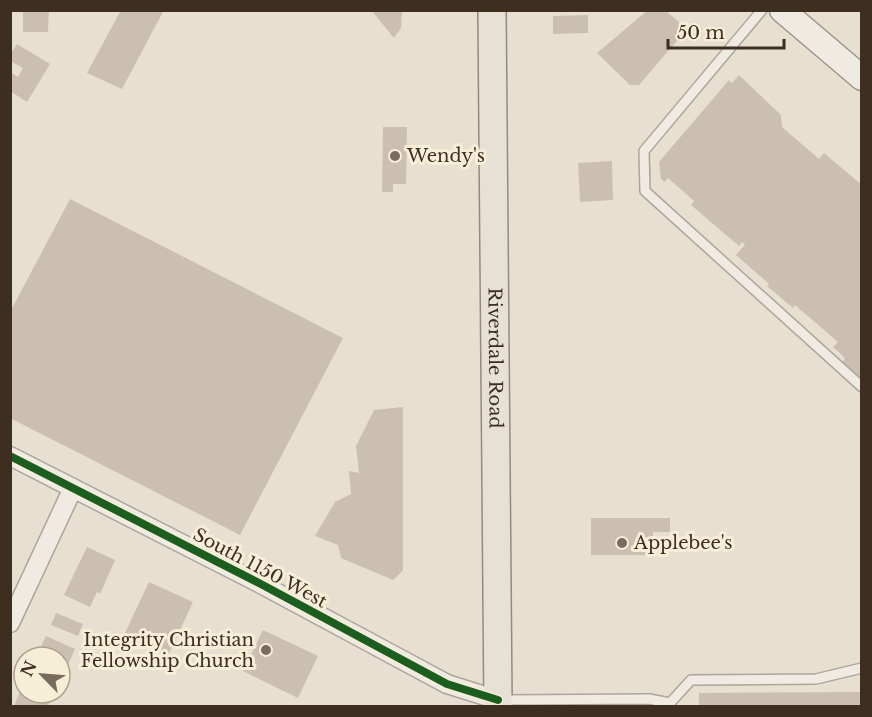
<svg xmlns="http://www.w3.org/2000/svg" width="872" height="717" font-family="'Libre Baskerville',serif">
<rect width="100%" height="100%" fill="#e7e0d1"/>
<!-- building -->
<g fill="#cbbfb2">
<polygon points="23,10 49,10 48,32 23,32"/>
<polygon points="121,10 164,10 122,89 87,73"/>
<polygon points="371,10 402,10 401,28 394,38"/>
<polygon points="648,10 665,10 687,29 639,85 630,85 597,53"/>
<polygon points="588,15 588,33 553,34 553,16"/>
<polygon points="17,44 50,64 27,102 10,91 10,72 18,77 23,68 10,61 10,55"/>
<polygon points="739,75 781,115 782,127 819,159 824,153 862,185 862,379 842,362 845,358 833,347 838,342 795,305 793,308 767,286 769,284 736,255 745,245 742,242 739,246 691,205 694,201 668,178 665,182 661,179 659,162 729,80 732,83"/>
<polygon points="383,127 407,127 406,184 393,184 393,192 382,192"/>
<polygon points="612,161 613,200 580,202 578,163"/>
<polygon points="70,199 343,338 240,535 10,418 10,312"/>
<polygon points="403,407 403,570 393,580 341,558 338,545 315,536 335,502 351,494 349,471 359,473 356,446 374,410"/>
<polygon points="591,518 670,518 670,532 653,532 653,555 591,555"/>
<polygon points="87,547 115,560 100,594 97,592 90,607 64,595"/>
<polygon points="149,582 193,602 169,654 125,633"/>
<polygon points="56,613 83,624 78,636 51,625"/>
<polygon points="263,630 318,656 298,698 243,671"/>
<polygon points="46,636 75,649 60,683 60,657 36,657"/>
<polygon points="22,687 24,693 36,693 51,700 48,706 14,706"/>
<polygon points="862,692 862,706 699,706 699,693"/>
</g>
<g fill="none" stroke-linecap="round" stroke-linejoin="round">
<!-- lane casing -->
<g stroke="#ada599" stroke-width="12">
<g id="lane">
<polyline points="762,10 644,151 645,191 862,387"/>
<polyline points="501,700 649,699 670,703 691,680 816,679 862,668"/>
</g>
</g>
<!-- street casing -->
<g stroke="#ada599" stroke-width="21">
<g id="street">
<polyline points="10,456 259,583 447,684 498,700"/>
<polyline points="10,623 73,488"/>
</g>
</g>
<!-- secondary casing -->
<g stroke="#9c958a" stroke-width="27">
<polyline id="secondary" points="782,10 862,78"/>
</g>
<!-- primary casing -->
<g stroke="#928b80" stroke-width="30">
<g id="primary">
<path id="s1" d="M492,10L498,706"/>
</g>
</g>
<!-- lane -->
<use href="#lane" stroke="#efebe3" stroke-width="9"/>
<!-- street -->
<use href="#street" stroke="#efebe3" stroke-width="18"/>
<!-- secondary -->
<use href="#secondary" stroke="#efebe3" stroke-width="24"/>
<!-- primary -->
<use href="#primary" stroke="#e6e1d4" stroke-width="27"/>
<!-- cycleway casing -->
<g stroke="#f7eed8" stroke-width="11">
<polyline id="cycleway" points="10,456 259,583 447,684 498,700"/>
</g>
<!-- cycleway -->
<use href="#cycleway" stroke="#1b5e20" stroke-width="8"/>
</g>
<!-- markers -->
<g fill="#786c5e" stroke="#f7eed8" stroke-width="2">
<circle cx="395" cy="156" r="6"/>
<circle cx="622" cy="543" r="6"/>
<circle cx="266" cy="650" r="6"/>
</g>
<g text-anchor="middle" stroke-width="6" stroke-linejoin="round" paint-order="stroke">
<!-- poi labels -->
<g font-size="18" fill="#3d2e20" stroke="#f7eed8" text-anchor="start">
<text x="407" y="162">Wendy's</text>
<text x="634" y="549">Applebee's</text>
<text x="254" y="646" text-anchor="end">Integrity Christian<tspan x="254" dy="21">Fellowship Church</tspan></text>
</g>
<!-- street labels -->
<g font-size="18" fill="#3d2e20" stroke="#f7eed8">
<text dy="6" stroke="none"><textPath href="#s1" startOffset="348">Riverdale Road</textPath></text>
<text transform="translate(260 568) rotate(28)" y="6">South 1150 West</text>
</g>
</g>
<!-- border -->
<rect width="872" height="717" fill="none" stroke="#3d2e20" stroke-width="24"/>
<!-- north arrow -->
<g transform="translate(42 675) rotate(295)"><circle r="28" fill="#f7eed8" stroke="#ada18e" stroke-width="1.5"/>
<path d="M0-4.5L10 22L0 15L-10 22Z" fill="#786c5e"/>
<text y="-9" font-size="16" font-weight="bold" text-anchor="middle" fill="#3d2e20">N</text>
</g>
<!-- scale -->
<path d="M668 39v9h116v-9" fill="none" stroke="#3d2e20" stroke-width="3"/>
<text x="677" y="39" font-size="18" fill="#3d2e20" stroke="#f7eed8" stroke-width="4.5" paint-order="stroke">50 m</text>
</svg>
